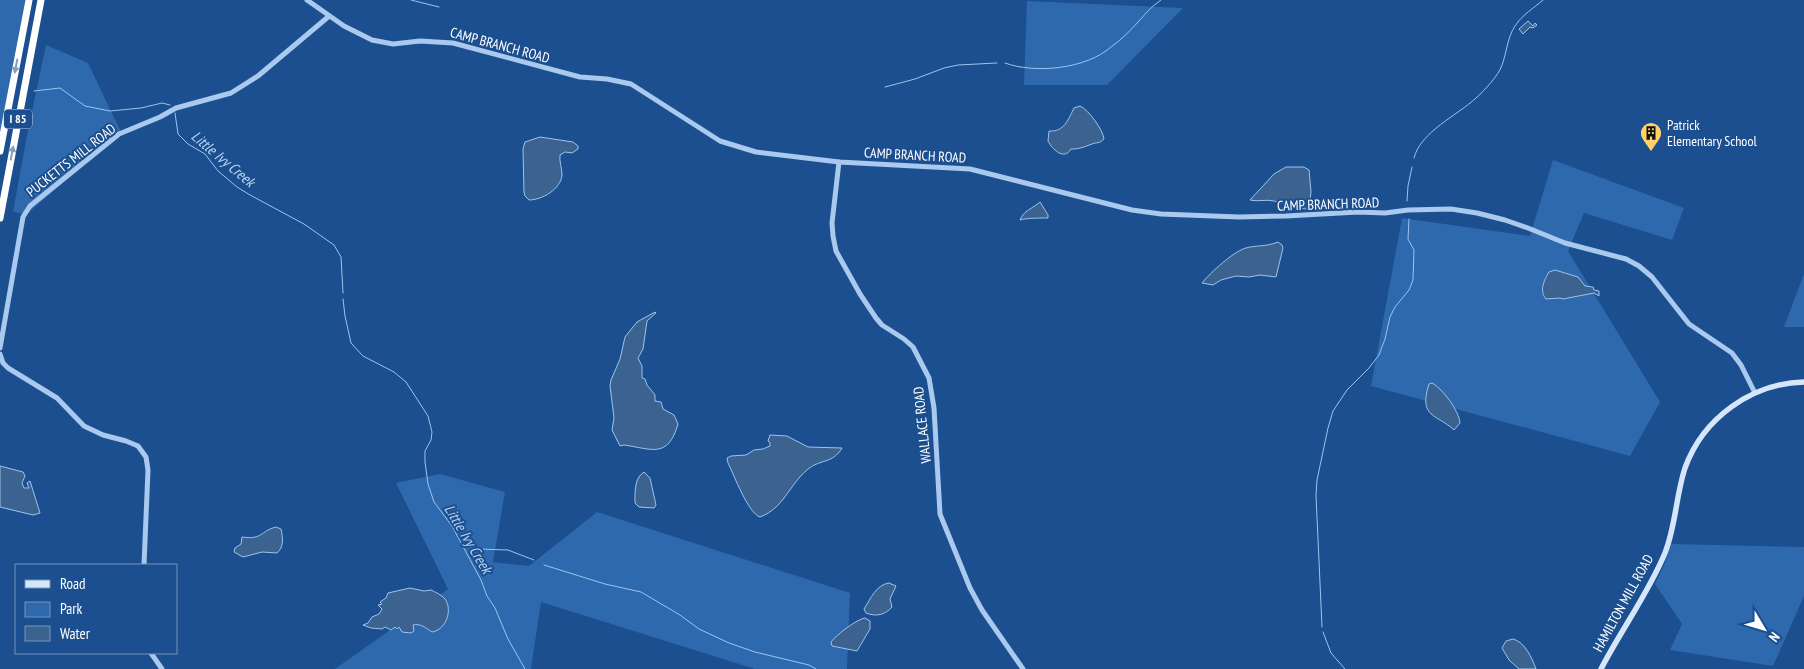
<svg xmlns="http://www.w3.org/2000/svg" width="1804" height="669" font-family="'PT Sans Narrow',sans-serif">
<rect width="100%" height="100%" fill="#1b4f8f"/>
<!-- green -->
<g fill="#2e69ad">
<polygon points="0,0 25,0 0,134"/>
<polygon points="1027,1 1183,8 1107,85 1024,85"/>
<polygon points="46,45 88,63 121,132 27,214 13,212 28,130"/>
<polygon points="1553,160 1684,208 1672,240 1584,213 1568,251 1660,402 1630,456 1371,386 1402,218 1530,236"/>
<polygon points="1804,274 1804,327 1784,327"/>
<polygon points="440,474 505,492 493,562 529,566 597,512 850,593 847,669 755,669 541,602 531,669 335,669 448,589 396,483"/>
<polygon points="1671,544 1804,547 1804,596 1773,666 1670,650 1682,624 1655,584 1665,563"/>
</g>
<!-- water -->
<g fill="#3c6290" stroke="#9cc4f0">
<polygon points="1528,21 1533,26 1535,23 1537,25 1533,28 1530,27 1523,34 1519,29"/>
<path d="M1080,106C1089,110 1103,130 1104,139C1099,144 1097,142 1092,144C1084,147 1080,149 1071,149C1064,161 1052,149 1048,141L1049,131C1064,132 1068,120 1074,108Z"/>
<path d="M540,137L573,142L578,146V149L572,153L565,152L560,155C559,161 562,168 562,175C561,189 542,200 529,200L525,196L524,192L523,149L525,142Z"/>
<path d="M1286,167H1304L1309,170L1311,192L1309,209C1297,209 1286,204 1274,201C1266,199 1258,202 1250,200L1274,174Z"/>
<path d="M1040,202L1048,215V218C1040,218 1026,218 1020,220C1024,210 1032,209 1040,202Z"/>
<path d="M1278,242L1282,245L1283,248L1276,277L1260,275L1249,277L1236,276L1221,280L1213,285L1202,283C1210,273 1234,251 1246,248C1256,245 1266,247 1278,242Z"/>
<path d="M1555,270L1578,277L1585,286L1593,287L1594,290L1599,291V296L1594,293L1563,299L1560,298L1546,299C1539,291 1544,280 1549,272Z"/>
<path d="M655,312L656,313L647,321L643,349L638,358L642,366V378L645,379L647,385L655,395V401L661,402L663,409L674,415L678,424C668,459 652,449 624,445L620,446L612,430L614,418L610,386L611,380L620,359L625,337L637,322Z"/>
<path d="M1432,383C1443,389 1459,411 1460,423L1454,430C1437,414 1418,418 1429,384Z"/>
<path d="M770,435L787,436L808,447L842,448C833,464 819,459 807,470C789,485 784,508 760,517C748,513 734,475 728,463L727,458L731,456L746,455L754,450L763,449L770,446V443L768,441Z"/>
<polygon points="0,466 23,472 25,476 22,483 24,488 29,488 27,483 30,481 40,513 33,515 0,507"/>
<path d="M644,472L650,478L656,505L654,508L639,507L635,503C635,493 634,478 644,472Z"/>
<path d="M276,527L281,529C283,538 284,547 277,553L262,552L243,557L234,552L235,548L241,544L242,537C263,540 260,531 276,527Z"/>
<path d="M889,583L896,586L890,599L892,607C885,615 876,617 866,613L864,609C871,598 876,585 889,583Z"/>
<path d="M410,588L424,591L431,590C435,592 442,595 445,599C453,610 446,630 432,632C426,628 420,623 413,625L414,631L411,633L402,632L399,627L397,629L395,627L391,630L385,627L382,629L371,628L363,625L368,623L372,617L379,614L382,609L378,605L382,604L380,602L386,598L388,593Z"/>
<path d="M865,618L870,621V629L857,651L832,646L831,642C836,635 857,619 865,618Z"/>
<path d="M1513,639C1525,642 1532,658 1536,669H1519L1509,660L1502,648L1506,641Z"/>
</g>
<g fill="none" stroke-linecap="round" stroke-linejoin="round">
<!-- stream -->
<g stroke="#9cc4f0" stroke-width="1">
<polyline points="411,0 439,7"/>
<path d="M1005,63C1035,74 1086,69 1111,47C1121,40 1131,30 1139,21C1146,13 1152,6 1161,0"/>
<polyline points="885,87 915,79 944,68 958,65 997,63"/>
<polyline points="34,91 60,88 85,106 110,111 141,108 162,103 170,105"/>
<polyline points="175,113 178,134 188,144 205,154 218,171 237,187 250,195 304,224 334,245 341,257 343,293"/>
<path d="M1414,158C1420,132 1458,115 1476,98C1484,91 1499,75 1502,65C1507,52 1507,38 1515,26C1522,15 1534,8 1543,0"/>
<polyline points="1407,201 1408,186 1412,167"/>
<polyline points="343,299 345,316 351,343 363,356 394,372 406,382 428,416 432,432 431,440 425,451 425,462 428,484 434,502 452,526 481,580 487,596 495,608 508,639 525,669"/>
<polyline points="461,544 478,549 508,550 534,560"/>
<polyline points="544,565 605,584 641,592 680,615 699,629 729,643 755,652 809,665 816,669"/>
<polyline points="1322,627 1316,495 1317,480 1328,428 1333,411 1347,390 1369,368 1379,355 1385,339 1390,317 1395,307 1409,290 1413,280 1414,250 1408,239 1409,219"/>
<polyline points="1323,632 1331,653 1345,669"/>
</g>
<!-- tertiary -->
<g stroke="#a9c9ee" stroke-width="5">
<polyline points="307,0 344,26 372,40 393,44 420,41 453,43 580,77 607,79 631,84 720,141 756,152 839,162 970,169 1132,210 1161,214 1239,217 1286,216 1358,212 1385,213 1408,210 1451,209 1477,213 1505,220 1528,228 1565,243 1626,259 1639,266 1652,277 1689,324 1732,353 1741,365 1755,393"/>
<polyline points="839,162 832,223 833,236 836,251 860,294 876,318 882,325 904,339 913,347 929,378 934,408 940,514 970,588 982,610 1023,669"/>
<polyline points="0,348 23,217 30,206 119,134 160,117 176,108 231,93 258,76 328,17"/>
<polyline points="0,354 3,363 8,368 57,398 84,426 103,435 126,441 138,446 146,457 148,470 144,565"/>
<polyline points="151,653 162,669"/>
</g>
<!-- secondary -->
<path stroke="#d6e6fa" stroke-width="5.5" d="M1601,669C1621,630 1648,594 1665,553C1676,525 1676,495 1685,468C1703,418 1752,383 1804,382"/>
<!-- motorway -->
<g stroke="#fff" stroke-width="7">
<polyline points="0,151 29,0"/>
<polyline points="0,218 41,0"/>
</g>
</g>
<!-- one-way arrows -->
<defs><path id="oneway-solid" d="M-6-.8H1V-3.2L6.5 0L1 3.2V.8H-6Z" transform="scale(1.25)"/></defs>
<g fill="#829ec1">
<use href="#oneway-solid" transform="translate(16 66) rotate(101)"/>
<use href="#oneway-solid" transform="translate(12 153) rotate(-79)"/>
</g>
<!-- icons -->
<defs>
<g id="building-pin" transform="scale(1.125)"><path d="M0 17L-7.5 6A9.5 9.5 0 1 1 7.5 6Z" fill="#ffd166" stroke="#1b4f8f"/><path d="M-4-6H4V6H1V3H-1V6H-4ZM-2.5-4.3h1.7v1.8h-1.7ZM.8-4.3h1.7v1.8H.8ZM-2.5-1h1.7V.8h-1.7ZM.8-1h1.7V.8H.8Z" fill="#111"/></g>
</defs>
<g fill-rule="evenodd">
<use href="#building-pin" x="1651" y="133"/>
</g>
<g text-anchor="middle" stroke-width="4" stroke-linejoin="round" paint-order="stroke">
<!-- shield labels -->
<rect fill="#1b4f8f" stroke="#bbcadd" stroke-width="1" x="4" y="109.5" width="28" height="19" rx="4"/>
<g font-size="12" font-weight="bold" fill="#fff">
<text x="18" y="123">I 85</text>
</g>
<!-- street labels -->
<g font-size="14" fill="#fff" stroke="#1b4f8f">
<text transform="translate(500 45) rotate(15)" y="5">CAMP BRANCH ROAD</text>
<text transform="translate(915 155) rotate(3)" y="5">CAMP BRANCH ROAD</text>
<text transform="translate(71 160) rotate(-38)" y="5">PUCKETTS MILL ROAD</text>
<text transform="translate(1328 204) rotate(-2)" y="5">CAMP BRANCH ROAD</text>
<text transform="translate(922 425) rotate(-96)" y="5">WALLACE ROAD</text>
<text transform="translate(1623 603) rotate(-61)" y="5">HAMILTON MILL ROAD</text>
</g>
<!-- poi labels -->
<g font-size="14" fill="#fff" stroke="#1b4f8f" text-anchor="start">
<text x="1667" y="130">Patrick<tspan x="1667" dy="16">Elementary School</tspan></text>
</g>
<!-- water labels -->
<g font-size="15" font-style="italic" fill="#b5d3f5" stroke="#1b4f8f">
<text transform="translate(223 159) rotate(40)" y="5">Little Ivy Creek</text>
<text transform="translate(468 539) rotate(59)" y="5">Little Ivy Creek</text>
</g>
</g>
<!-- legend -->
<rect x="15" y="564" width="162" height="90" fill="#1b4f8f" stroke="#7695bc"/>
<rect x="25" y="580" width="25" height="8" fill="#d6e6fa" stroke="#7695bc"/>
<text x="60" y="589" font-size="15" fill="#ffffff">Road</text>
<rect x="25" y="602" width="25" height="15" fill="#2e69ad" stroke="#7695bc"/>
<text x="60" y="614" font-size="15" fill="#ffffff">Park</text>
<rect x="25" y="626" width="25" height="15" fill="#3c6290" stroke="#7695bc"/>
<text x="60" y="639" font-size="15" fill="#ffffff">Water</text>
<!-- north arrow -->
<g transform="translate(1764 629) rotate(128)" stroke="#1b4f8f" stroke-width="4" paint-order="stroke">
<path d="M0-4L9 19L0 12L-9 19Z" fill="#ffffff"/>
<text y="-8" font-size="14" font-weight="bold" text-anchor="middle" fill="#ffffff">N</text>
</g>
</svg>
